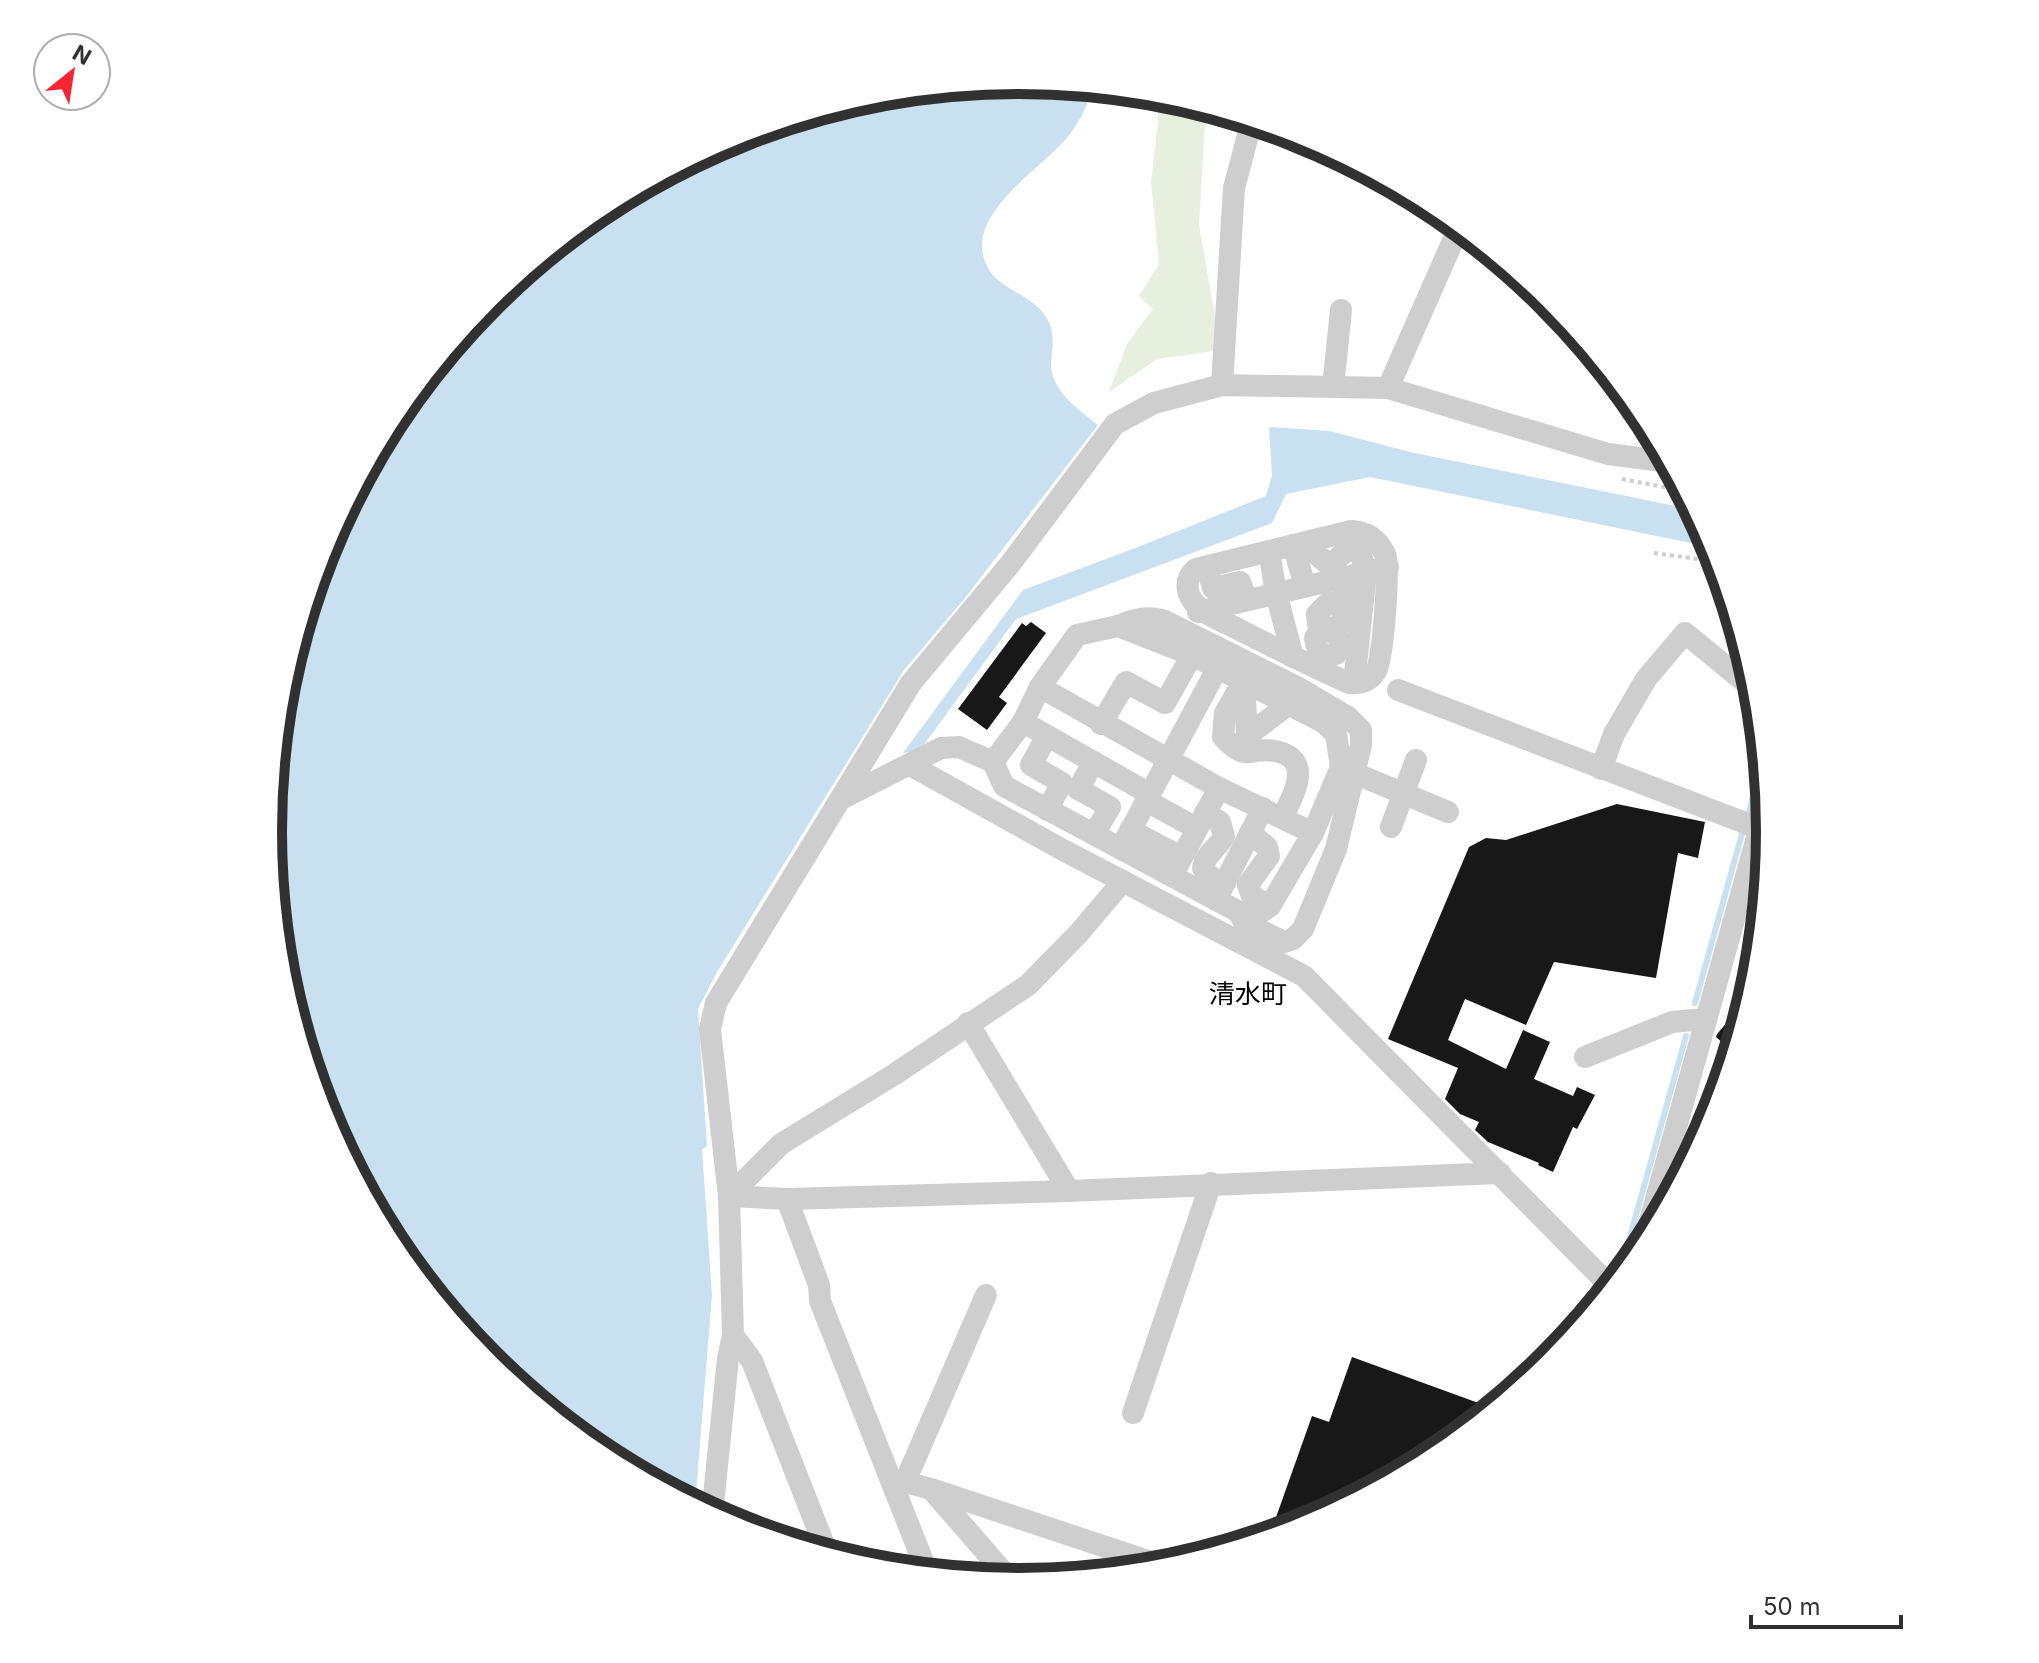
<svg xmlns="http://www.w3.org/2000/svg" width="2039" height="1663" font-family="Inter,'Noto Sans JP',sans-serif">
<rect width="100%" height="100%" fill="#fff"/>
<!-- green -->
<polygon fill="#e7efde" points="1158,94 1206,107 1199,225 1221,350 1157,359 1109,392 1127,344 1153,309 1139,296 1159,264 1151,182 1158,122"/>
<!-- water -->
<g fill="#c9e0f0">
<path d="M1020,80L1093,87C1087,107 1079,124 1065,140C1036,173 957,220 990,271C1001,289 1033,296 1046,317C1056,332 1052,348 1051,364C1051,391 1079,410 1098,425L965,598L904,670L717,972L698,1009L707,1146L702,1149L712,1295L695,1506L602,1456L488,1363L394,1249L325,1119L282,978L268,831L283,684L325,543L395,414L488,300L602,206L732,137L873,94Z"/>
<polygon points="1269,427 1330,431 1410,452 1695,510 1715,548 1370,477 1286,494 1272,523 1016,619 920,750 903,753 1023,590 1138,547 1266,496 1272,476"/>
</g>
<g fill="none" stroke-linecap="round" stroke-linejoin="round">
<!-- stream -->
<g stroke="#c9e0f0" stroke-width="6">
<polyline points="1748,817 1763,755"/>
<polyline points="1695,1003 1743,830"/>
<polyline points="1619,1276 1686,1036"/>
</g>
</g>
<!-- building -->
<g fill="#181818">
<polygon points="1031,622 1046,633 999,697 1007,703 987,730 958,709 1022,623 1026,626"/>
<polygon points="1617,804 1705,822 1698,858 1678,853 1656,978 1554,962 1526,1025 1465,999 1448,1040 1506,1069 1523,1030 1550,1042 1534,1079 1573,1096 1577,1087 1595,1095 1577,1129 1573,1127 1553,1172 1538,1165 1539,1163 1488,1142 1475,1130 1479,1122 1460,1114 1445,1099 1458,1068 1388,1039 1469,847 1486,838 1506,840"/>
<polygon points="1751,995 1734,1053 1716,1037 1717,1034"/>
<polygon points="1352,1357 1495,1409 1437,1457 1307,1526 1269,1537 1312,1416 1329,1422"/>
</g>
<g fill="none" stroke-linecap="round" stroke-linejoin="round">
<!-- path -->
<g stroke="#cecece" stroke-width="4" stroke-dasharray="4 4" stroke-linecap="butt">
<polyline points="1622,479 1685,491"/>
<polyline points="1654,553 1719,562"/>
</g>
<!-- minor -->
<g stroke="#cecece" stroke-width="22">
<polyline points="1222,385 1234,188 1252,120"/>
<polyline points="1333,387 1341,310"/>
<polyline points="1388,388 1460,225"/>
<path d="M1351,531C1367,532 1377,538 1385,554C1390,566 1383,661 1376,671C1369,682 1361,684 1349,683C1311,666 1273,647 1236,628C1224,622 1208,616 1198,607C1186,596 1183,579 1196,569Z"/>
<path d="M1312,541L1315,553L1327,563H1333C1343,554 1345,547 1360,552L1366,572L1354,683"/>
<polyline points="1293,545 1305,586"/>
<polyline points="1269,551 1276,593 1293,657"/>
<polyline points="1207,567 1213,588 1240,582 1247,600"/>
<path d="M1343,606V620L1340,625C1329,631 1321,626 1315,638L1318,650L1325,656L1336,654L1341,643C1336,630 1328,631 1318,624L1317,614L1329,602L1343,606L1345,577"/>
<polyline points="1198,612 1388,567"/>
<polygon points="1118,626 1192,655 1323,722 1336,734 1341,767 1313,833 1270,906 1257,915 1239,912 1004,786 993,762 1023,722 1040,687 1077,635"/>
<path d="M1118,626C1133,619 1149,615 1165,621L1297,687L1348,717L1361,730V745L1336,849L1303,929L1293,939L1284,942L1244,922L1239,913"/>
<path d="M1244,680L1225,713L1223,737C1249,764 1248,746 1275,751C1315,758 1293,797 1282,818"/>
<polyline points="1244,680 1247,736 1289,704"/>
<polyline points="1040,687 1219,788 1313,833"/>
<polyline points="1398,690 1761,829"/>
<polyline points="1023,722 1150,794"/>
<polyline points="1101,724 1126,682 1165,703 1192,655"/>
<polyline points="1047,736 1031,765 1062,783 1047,810"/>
<polyline points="1094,762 1078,789 1110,807 1094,834"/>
<polyline points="910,765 1063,850 1304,976 1612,1288"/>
<polyline points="1342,768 1448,812"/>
<polyline points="1601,769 1614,734 1646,679 1685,633 1757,692"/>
<polyline points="841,799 941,748 959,747 993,762"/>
<polyline points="1147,801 1196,828"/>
<path d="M1205,813L1220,822L1224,836C1218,849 1205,853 1203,868L1208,875L1223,884"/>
<polyline points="1391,827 1416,760"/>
<polyline points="1130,830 1181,857"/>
<polyline points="1250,833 1267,847 1269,856 1248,885 1252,896 1270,906"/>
<polyline points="1121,848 1218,667"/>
<polyline points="1172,876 1219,788"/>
<polyline points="1216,900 1263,808"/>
<polyline points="968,1023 1069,1191"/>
<polyline points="1585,1057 1672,1022 1705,1019"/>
<polyline points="729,1196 787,1199 1069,1191 1500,1173"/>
<polyline points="729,1196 781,1144 895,1074 1028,985 1079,933 1123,881"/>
<polyline points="787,1199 819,1285 820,1301 928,1574"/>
<polyline points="1641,1253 1768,798"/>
<polyline points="733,1335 752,1361 828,1555"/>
<polyline points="1133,1413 1211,1183"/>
<polyline points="905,1482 986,1295"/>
<polyline points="892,1483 905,1482 931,1489 1169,1568"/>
<polyline points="932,1490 1012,1582"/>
<polyline points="712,1515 728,1358 733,1335 729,1196 710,1029 716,1003 911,683 1011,563 1115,424 1154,403 1222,385 1388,388 1608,454 1670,462"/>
</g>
</g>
<g text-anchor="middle" stroke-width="8" stroke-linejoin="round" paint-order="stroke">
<!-- quarter labels -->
<g font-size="26" fill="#000" stroke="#fff">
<text x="1248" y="1003">清水町</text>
</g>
</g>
<!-- crop -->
<path d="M0 0H2039V1663H0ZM282 831a737 737 0 1 1 1474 0a737 737 0 1 1-1474 0Z" fill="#fff" fill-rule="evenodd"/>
<path fill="none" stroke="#313131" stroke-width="10" d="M282 831a737 737 0 1 1 1474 0a737 737 0 1 1-1474 0Z"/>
<!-- north arrow -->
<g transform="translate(72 72) rotate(30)"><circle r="38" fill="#ffffff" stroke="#adadad" stroke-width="2"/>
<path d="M0-6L14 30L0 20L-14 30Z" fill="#f62532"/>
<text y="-12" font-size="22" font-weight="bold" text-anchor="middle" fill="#313131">N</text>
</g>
<!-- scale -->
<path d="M1751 1615v12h150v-12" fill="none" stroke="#313131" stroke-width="4"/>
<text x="1763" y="1615" font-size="24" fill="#313131" stroke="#ffffff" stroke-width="6" paint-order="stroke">50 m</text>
</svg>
